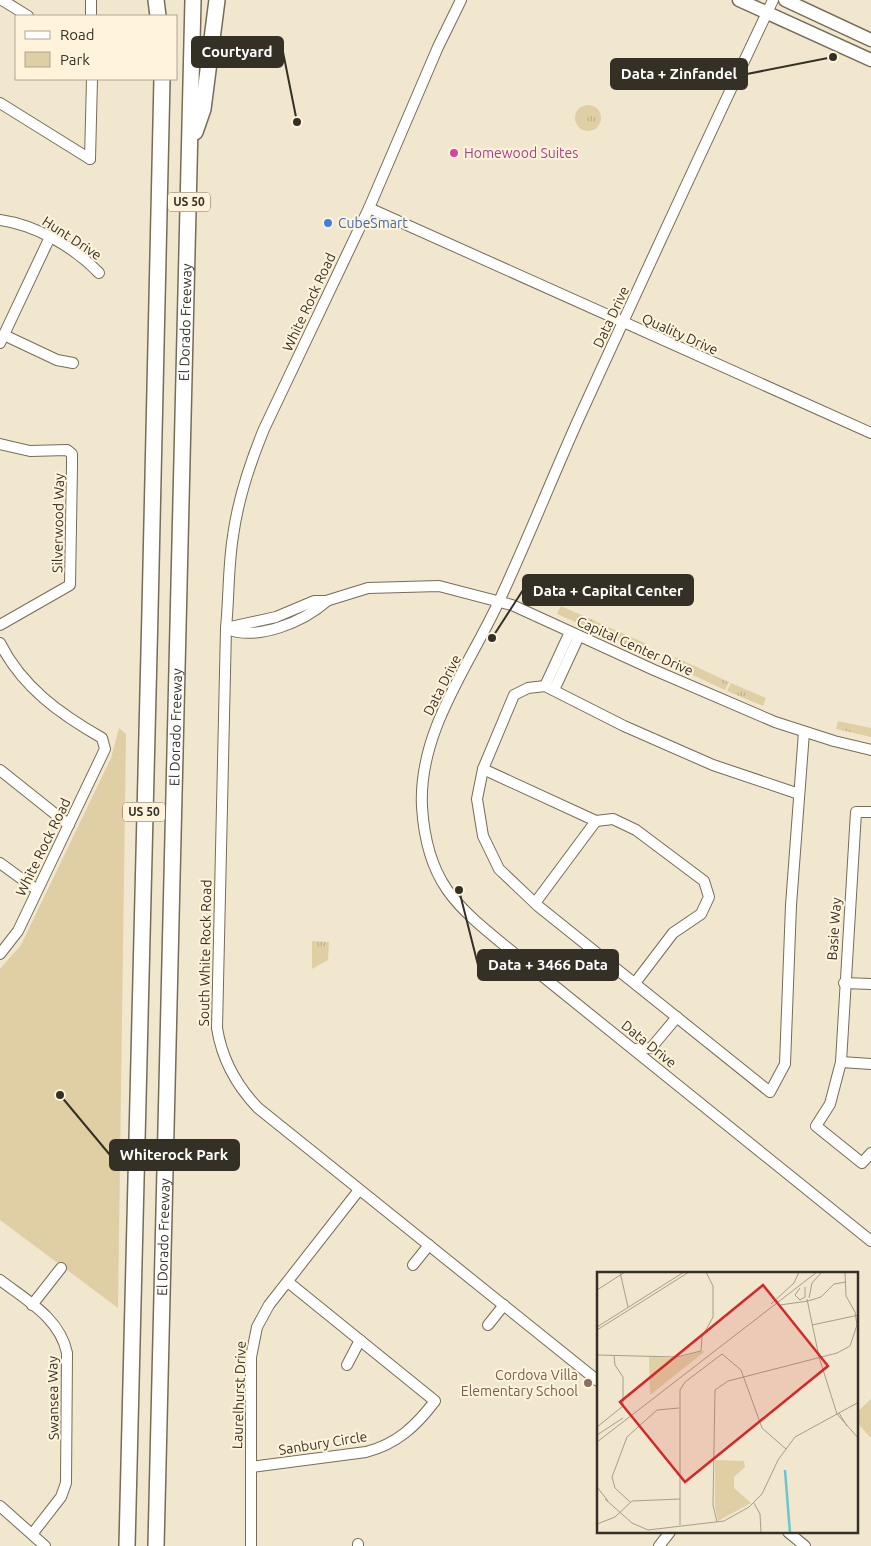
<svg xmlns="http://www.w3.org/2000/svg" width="871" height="1546" font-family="Ubuntu,sans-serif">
<defs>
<pattern id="grass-tufts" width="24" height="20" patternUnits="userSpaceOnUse" patternTransform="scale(1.25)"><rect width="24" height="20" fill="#e0cfa5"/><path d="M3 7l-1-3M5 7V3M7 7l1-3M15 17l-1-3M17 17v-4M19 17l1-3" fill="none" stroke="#c1b28e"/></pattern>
</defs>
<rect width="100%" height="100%" fill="#f1e7ce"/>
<!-- grass -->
<g fill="url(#grass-tufts)">
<circle cx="588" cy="118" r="13"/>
<polygon points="561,606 647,644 643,652 557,614"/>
<polygon points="675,657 729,682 725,690 671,665"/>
<polygon points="731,683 766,698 763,706 727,691"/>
<polygon points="838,721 871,728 871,737 836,729"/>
<polygon points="312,941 329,942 328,960 312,969"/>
</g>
<!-- park -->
<g fill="#e0cfa5">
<polygon points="119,728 126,734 118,1308 0,1220 0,969 21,945 111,758"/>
<polygon points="871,1399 871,1438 857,1423 857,1412"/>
</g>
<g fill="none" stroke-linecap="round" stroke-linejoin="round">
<!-- minor casing -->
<g stroke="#766c57" stroke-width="12">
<g id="minor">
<polyline points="2,0 28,16"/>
<polyline points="91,0 91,16"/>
<path d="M461,0L438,47L369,208L264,429C250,463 238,499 233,536C228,567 229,598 226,628L217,1028C222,1060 236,1085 258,1108L598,1381"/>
<path d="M773,0C707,139 643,278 579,418C552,478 528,539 500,599C470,665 418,731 422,807C427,886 459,908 515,954L871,1241"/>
<polyline points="0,103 90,159"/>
<polyline points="90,159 92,79"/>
<polyline points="369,208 871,433"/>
<path d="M0,220C36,225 74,247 99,273"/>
<polyline points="4,335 57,360 73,363"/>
<polyline points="0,343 50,237"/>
<polyline points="0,444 30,451 67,450 72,454 72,466 70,585 0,625"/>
<polyline points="226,628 276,617 314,601 326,601 368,588 439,586 512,605 654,670 775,722 834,741 871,750"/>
<path d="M227,629C258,641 303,622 327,601"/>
<path d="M0,643C22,687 60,714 102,738L105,749L18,931L0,954"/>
<polyline points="545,686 570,632"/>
<polyline points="554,690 579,636"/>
<polyline points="483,769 596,821 535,903"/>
<polyline points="0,770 69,825"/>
<polyline points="799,794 713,765 624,726 545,686 528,688 514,695 483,769 477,799 483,836 499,869 538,906 770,1092 785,1064 791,905 804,732"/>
<polyline points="871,812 856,812 841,1062 830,1104 816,1126 862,1163 871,1153"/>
<polyline points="596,821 613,819 636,830 704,881 709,897 701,914 673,933 635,983"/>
<polyline points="0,863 37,890"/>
<polyline points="844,983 871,984"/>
<polyline points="634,1049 651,1048 677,1017"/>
<polyline points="841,1062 871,1064"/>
<polyline points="413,1265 429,1245"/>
<path d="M0,1280C26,1300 60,1318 67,1353L66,1483L61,1497L33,1533"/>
<polyline points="32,1305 61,1268"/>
<polyline points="488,1325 504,1305"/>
<polyline points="347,1365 360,1340"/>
<path d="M251,1467L366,1452C397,1444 416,1426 435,1401L288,1282"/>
<polyline points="0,1506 45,1546"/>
<polyline points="788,1532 805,1546"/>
<polyline points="251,1546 251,1357 257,1327 269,1305 359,1190"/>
<polyline points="358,1546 358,1544"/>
<polyline points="659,1546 670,1532"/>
</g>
</g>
<!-- major casing -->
<g stroke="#766c57" stroke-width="15">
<g id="major">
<polyline points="739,0 871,60"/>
<polyline points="785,0 871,40"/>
</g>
</g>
<!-- highway casing -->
<g stroke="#766c57" stroke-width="18">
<g id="highway">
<polyline points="156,0 158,16"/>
<polyline points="195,132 203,109 217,0"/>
<path d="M127,1546C142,1057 150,568 162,79"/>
<path id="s1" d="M156,1546L193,0"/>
</g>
</g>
<!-- minor -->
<use href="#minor" stroke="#fff" stroke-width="10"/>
<!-- major -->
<use href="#major" stroke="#fff" stroke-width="12"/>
<!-- highway -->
<use href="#highway" stroke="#fff" stroke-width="15"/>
</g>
<!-- markers -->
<circle fill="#d1479c" stroke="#fff4db" stroke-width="2" cx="454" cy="153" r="5"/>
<circle fill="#3f7fe0" stroke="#fff4db" stroke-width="2" cx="328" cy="223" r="5"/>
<circle fill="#8d6e63" stroke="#fff4db" stroke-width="2" cx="588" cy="1383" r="5"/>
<g text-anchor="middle" stroke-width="4" stroke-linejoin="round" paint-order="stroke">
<!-- shield labels -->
<g fill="#fff4db" stroke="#716b5c" stroke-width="1">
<rect x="168" y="192.5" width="42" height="19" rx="4"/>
<rect x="123" y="802.5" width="42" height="19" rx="4"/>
</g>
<g font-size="12" font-weight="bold" fill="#343026">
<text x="189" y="206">US 50</text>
<text x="144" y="816">US 50</text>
</g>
<!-- hotel labels -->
<g font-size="14" fill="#b23c85" stroke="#fff4db" text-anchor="start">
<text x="464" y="158">Homewood Suites</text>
</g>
<!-- shop labels -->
<g font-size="14" fill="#366cbe" stroke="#fff4db" text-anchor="start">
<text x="338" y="228">CubeSmart</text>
</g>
<!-- street labels -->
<g font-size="14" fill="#343026" stroke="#fff4db">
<text transform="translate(72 238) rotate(33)" y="5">Hunt Drive</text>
<text transform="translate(309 302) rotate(-65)" y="5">White Rock Road</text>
<text transform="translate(611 317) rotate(-65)" y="5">Data Drive</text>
<text dy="5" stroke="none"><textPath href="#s1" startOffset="1224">El Dorado Freeway</textPath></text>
<text transform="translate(680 334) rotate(24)" y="5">Quality Drive</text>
<text transform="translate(58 523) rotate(-89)" y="5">Silverwood Way</text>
<text transform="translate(635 646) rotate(24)" y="5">Capital Center Drive</text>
<text transform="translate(442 685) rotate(-63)" y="5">Data Drive</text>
<text dy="5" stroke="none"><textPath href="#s1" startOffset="819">El Dorado Freeway</textPath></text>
<text transform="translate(43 847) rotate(-64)" y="5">White Rock Road</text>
<text transform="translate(834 929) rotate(-86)" y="5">Basie Way</text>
<text transform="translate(205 953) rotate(-89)" y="5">South White Rock Road</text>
<text transform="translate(649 1044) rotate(39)" y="5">Data Drive</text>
<text dy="5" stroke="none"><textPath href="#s1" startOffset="309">El Dorado Freeway</textPath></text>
<text transform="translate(239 1395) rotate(-88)" y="5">Laurelhurst Drive</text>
<text transform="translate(53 1398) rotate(-91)" y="5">Swansea Way</text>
<text transform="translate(323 1443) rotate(-9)" y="5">Sanbury Circle</text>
</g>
<!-- education labels -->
<g font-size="14" fill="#785e54" stroke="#fff4db" text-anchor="end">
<text x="578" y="1380">Cordova Villa<tspan x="578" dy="16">Elementary School</tspan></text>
</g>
</g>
<!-- overview -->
<g transform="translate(597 1272)">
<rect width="261" height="261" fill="#f1e7ce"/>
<path d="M118,188L147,189L148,195L137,205V216L154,231L121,249L118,235Z" fill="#e0cfa5"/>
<path d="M107,79V80L53,123L52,85L80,86Z" fill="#e0cfa5"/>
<path fill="none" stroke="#6cc5ce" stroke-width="2.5" d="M188,198L193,261"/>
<path fill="none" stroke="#a59e8b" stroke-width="1" d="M23,0L31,35M203,16L198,23L203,28L208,25V15M0,18L28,0M212,26L215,11L225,0M210,27L222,85L240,142M211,29L224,25L237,12L249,10M174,32L197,11L202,0M183,33L211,29M215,53L262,43M0,55L87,0M0,58L92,0M125,82L144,98L165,156L189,177M0,83L80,85L104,79L105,65L116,45V14L109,0M242,141L250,154M240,142L262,167M0,155L26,134V105L18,93L17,83M0,163L26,146M0,170L220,0M0,215L11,229M8,227L35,251L51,258L127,249L152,235L165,222L181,188L198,165L262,130M33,230L18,216L15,205L30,165L60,138L82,136M157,231L163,242L164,261M120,250L116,233L118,118L131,109L240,81L253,74L260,53L258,40L249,24L248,0M0,252L18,245L35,229L83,227M83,253V118L88,110L125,82"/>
<path fill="#d62828" fill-opacity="0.15" stroke="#d62828" stroke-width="2.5" d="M166,13L231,94L88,210L23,130Z"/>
<rect width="261" height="261" fill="none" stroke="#343026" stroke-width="2.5"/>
</g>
<!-- callouts -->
<path fill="none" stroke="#343026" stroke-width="2" d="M297 122L283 52M833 57L747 74M492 638L523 590M459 890L478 965M60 1095L110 1155"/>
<g fill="#343026" stroke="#fff4db" stroke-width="2">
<circle cx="297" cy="122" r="5"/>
<circle cx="833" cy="57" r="5"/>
<circle cx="492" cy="638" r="5"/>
<circle cx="459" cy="890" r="5"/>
<circle cx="60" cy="1095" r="5"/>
</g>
<g fill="#343026" stroke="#343026" stroke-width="2">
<rect x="192" y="37" width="91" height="30" rx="5"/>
<rect x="611" y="59" width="136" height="30" rx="5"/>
<rect x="523" y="575" width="170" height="30" rx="5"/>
<rect x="478" y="950" width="140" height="30" rx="5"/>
<rect x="110" y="1140" width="129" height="30" rx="5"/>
</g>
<g font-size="15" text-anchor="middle" font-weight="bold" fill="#fff">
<text x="237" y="57">Courtyard</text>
<text x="679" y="79">Data + Zinfandel</text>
<text x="608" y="596">Data + Capital Center</text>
<text x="548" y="970">Data + 3466 Data</text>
<text x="174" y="1160">Whiterock Park</text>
</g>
<!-- legend -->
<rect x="15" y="15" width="162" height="65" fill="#fff4db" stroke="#aea693"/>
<rect x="25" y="31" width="25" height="8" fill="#ffffff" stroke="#aea693"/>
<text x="60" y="40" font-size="15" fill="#343026">Road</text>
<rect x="25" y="52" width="25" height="15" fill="#e0cfa5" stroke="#aea693"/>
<text x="60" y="65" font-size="15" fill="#343026">Park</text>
</svg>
